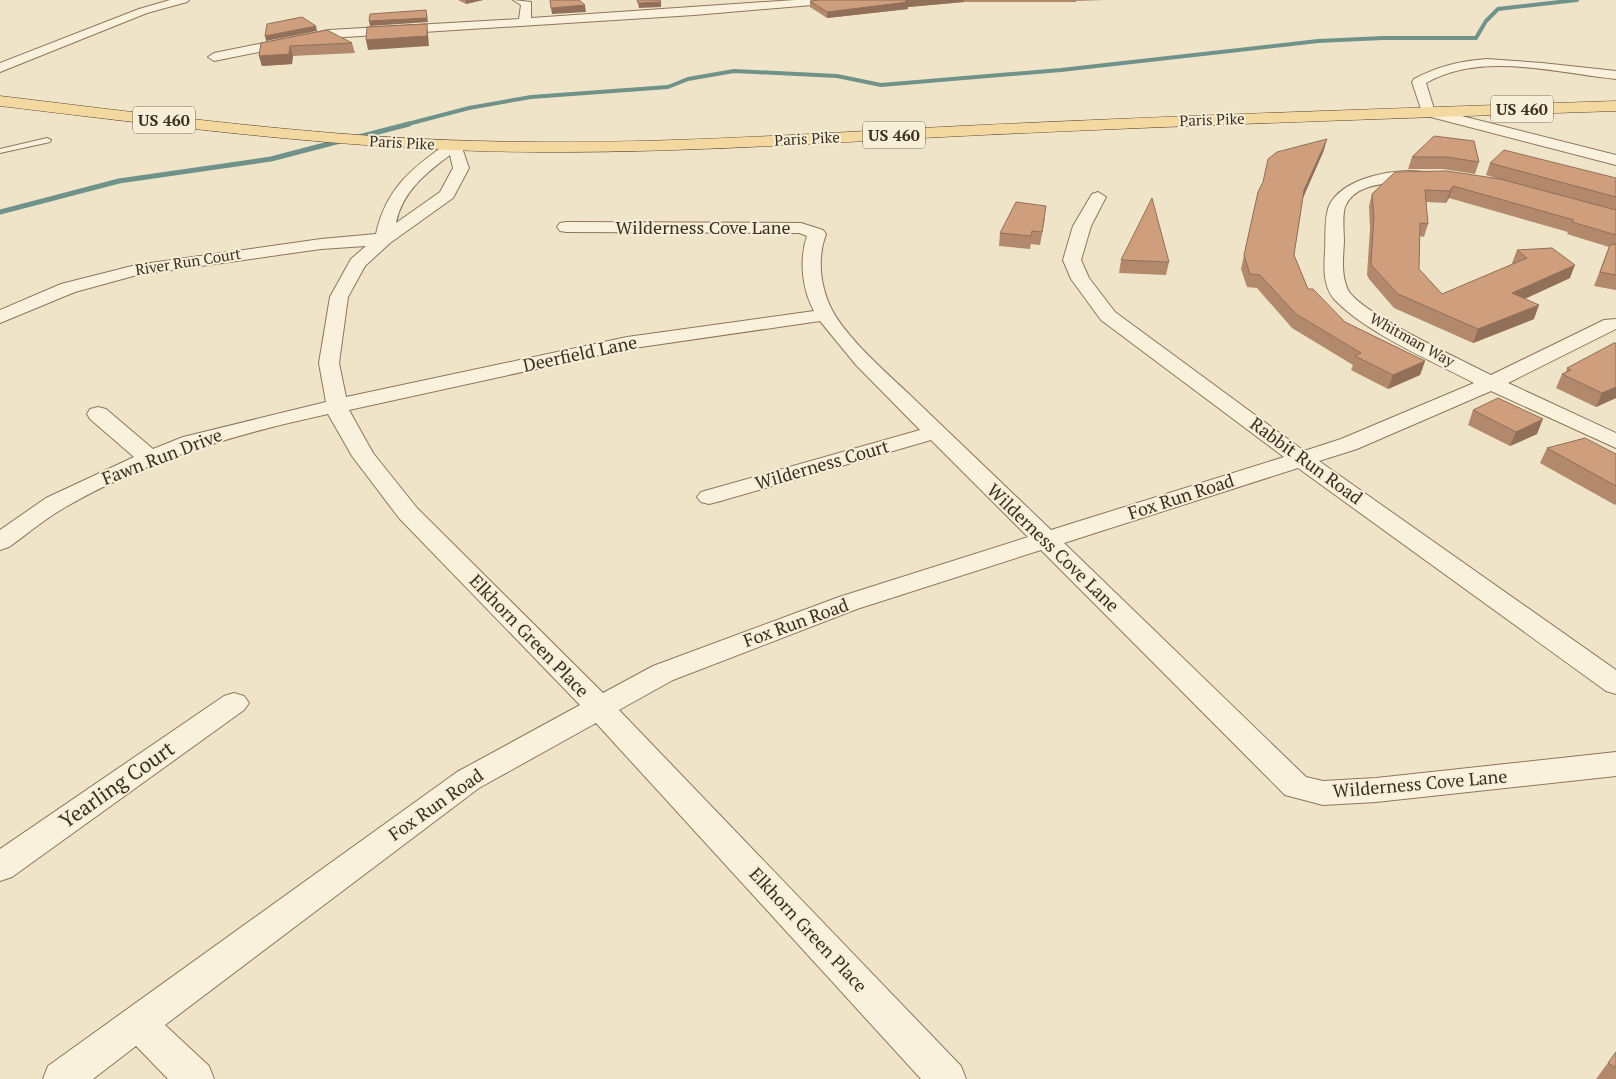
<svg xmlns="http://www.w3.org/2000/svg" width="1616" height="1079" font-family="'PT Serif',serif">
<rect width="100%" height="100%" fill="#f0e4c8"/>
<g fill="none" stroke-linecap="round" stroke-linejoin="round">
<!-- stream-far1 -->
<polyline stroke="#6f938a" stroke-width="4" points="404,125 469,108 531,97 668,87 688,79 734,71 837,76 881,85 1061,70 1318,41 1383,38 1476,38 1486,21 1498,9 1577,0"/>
<!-- stream -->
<g stroke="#6f938a" stroke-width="5">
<polyline points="355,138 409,124"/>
<polyline points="0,212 119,181 271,159 344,140"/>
</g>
<!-- lane casing -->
<g stroke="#8d765c" stroke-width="2">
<polygon id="lane" points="47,138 51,140 50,142 0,153 0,149"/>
</g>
<!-- street casing -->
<g stroke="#8d765c" stroke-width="2">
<g id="street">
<polygon points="170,0 189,0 187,2 147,13 0,72 0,63 139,9"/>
<polygon points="513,0 531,2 531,18 795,0 842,0 836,3 694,15 329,38 214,61 208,57 214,53 329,30 519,19 521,5"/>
<path d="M1487,59L1542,63L1616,71V79C1555,73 1482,51 1426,83L1434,109L1616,155V165L1423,115L1412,82L1414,79C1438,66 1460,61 1487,59Z"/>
<path d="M454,141L461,145L469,168L453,198L390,243L365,266L348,297L339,363L346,397L627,337L814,311C802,289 799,260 807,236L799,233L566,232L560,231L557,227L560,223L566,222L801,223L823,230L826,234C817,258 820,285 831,308C846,338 886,372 910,395C957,440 1004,485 1051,530L1284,457L1101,320L1071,279L1063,260L1073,226L1092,194L1098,192L1106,197L1091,226L1081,260L1089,278L1115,312L1304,451L1341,439L1474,383C1432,361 1366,333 1334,299C1323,286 1324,267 1325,252C1326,239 1324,218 1329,206C1342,177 1400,166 1428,173L1430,176L1428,179C1404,185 1357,177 1345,207C1342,217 1344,232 1344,242C1343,259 1341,274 1348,290C1360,313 1464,361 1491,375L1604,320L1616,319V329L1508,383L1616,433V448L1491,391L1357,449L1319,461L1616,670V694L1606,691L1298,468L1064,543L1306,777L1323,781L1376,778L1616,752V776L1376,802L1323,805L1285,795L1041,550L857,609L673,680L619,710L961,1066L966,1079H921L596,723L479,788L165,1025L209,1066L214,1079H168L136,1046L93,1079H43L48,1066L457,772L580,705L399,518L352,456L328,414C236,434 146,460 64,508C45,519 27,534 9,547L0,550V530L46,498L134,457L90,419L87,414L90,409L98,407L106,409L153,449L183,437L326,402L319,363L330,297L351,259L366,246L321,249L137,275L75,292L0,323V310L61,284L136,265L321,239L376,234C386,188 412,168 449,142ZM450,155L453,168L440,192L396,223C402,192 426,173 450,155ZM820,321L856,365L920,430L701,492L697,497L701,502L709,504L717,502L931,440L1028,537L839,597L653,666L603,693L417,508L373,453L349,410L627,349Z"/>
<polygon points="234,693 244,696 249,703 244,710 12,877 0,881 0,849 224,696"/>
</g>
</g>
<!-- primary casing -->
<g stroke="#5b4430" stroke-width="1">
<path id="primary" d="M0,96C159,115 318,137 478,141C646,146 814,133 982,125C1193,115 1405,108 1616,101V111C1405,118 1193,125 982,135C814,143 646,156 478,151C318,146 159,125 0,106Z"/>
</g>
<!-- lane -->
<use href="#lane" fill="#faf1dc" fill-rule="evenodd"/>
<!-- street -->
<use href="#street" fill="#faf1dc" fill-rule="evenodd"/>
<!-- primary -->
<use href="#primary" fill="#f3d9a0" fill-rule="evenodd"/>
</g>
<!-- wall -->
<g fill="#b2896c">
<polygon points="458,0 483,0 466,4"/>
<polygon points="819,0 1105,0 1076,1 1076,2 964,2 908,7 908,9 827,18 810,7 810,1"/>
<polygon points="261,43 352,43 355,53 293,56 292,64 262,66 259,56"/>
<polygon points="1474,141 1479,162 1475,174 1443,169 1408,169 1412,157"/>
<polygon points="1324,150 1303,198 1294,255 1308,289 1345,322 1425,361 1420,375 1388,389 1351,370 1353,365 1292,328 1257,288 1247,287 1241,269 1258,192"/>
<polygon points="1490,163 1616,178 1616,290 1594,286 1609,247 1567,234 1568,232 1449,198 1446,203 1426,202 1428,224 1424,237 1420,236 1419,269 1442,294 1513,264 1512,263 1517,250 1570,278 1524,299 1534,319 1473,343 1394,308 1369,279 1367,275 1370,229 1369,206 1372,194 1496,178 1486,175"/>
<polygon points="1045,218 1040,245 1031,244 1030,249 999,246 1000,233"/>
<polygon points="1121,260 1169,262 1166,275 1119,273"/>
<polygon points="1567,368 1616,398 1596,407 1556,388 1562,374 1566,372"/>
<polygon points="1473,410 1537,434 1510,446 1468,425"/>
<polygon points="1547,448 1616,454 1616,504 1615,505 1540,463"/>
<polygon points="1616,1052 1616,1079 1596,1079"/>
</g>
<!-- shaded-wall -->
<g fill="#916f58">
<polygon points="466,0 483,0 466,4"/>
<polygon points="912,0 964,0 964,2 908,7 908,9 827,18 827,12"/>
<polygon points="661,2 661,7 639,8 638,3"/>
<polygon points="585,5 586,12 552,14 551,8"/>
<polygon points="426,10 428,22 370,26 369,21"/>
<polygon points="427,24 428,34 429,46 368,50 366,40"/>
<polygon points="316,26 317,31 266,41 265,36"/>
<polygon points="290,46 293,56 292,64 262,66 259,56"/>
<polygon points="1327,139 1324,150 1301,202 1304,190"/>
<polygon points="1453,186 1449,198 1446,203 1450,191"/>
<polygon points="1575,265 1570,278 1507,307 1512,293"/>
<polygon points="1539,305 1534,319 1473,343 1478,329"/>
<polygon points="1425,361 1420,375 1388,389 1393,375"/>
<polygon points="1616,387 1616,398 1596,407 1602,393"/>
<polygon points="1543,419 1537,434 1510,446 1516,432"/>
</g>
<!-- building -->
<g fill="#cf9f7d" stroke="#916f58">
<polygon points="550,0 579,0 585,5 551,8"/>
<polygon points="637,0 660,0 661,2 638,3"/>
<polygon points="819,0 912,0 905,1 908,2 827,12 810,1"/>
<polygon points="426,10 427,18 369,21 370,14"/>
<polygon points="302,17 316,26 265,36 267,24"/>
<polygon points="427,24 427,36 366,40 367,27"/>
<polygon points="327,30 352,43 290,46 289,54 259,56 261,43"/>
<polygon points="1434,136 1474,141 1479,162 1447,157 1412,157"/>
<polygon points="1327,139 1304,190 1294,255 1308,289 1313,289 1345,322 1425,361 1393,375 1355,356 1361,353 1296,314 1260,275 1250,274 1244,255 1258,192 1263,182 1268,159 1277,152"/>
<polygon points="1504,150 1616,178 1616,197 1490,163"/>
<polygon points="1447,171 1500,179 1616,210 1616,235 1572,222 1574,220 1453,186 1450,191 1425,190 1428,224 1420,223 1419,269 1442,294 1527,258 1517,250 1552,248 1575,265 1512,293 1539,305 1478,329 1398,294 1372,266 1371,262 1374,217 1372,194 1395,172"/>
<polygon points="1152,198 1169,262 1121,260"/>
<polygon points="1016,202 1046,206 1042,232 1032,231 1031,236 1000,233"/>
<polygon points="1616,244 1616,275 1600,272 1610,245"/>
<polygon points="1614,343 1616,343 1616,387 1602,393 1562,374 1571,370 1567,368"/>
<polygon points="1498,398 1543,419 1516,432 1473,410"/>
<polygon points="1585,438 1616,454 1616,486 1547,448"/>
<polygon points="1616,1052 1616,1068 1608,1063"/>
</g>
<g text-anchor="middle" stroke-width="4" stroke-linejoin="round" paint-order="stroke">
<!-- far-street labels -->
<g font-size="15" fill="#3d2e20" stroke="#f7eed8">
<text transform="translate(1212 120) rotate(-2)" y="5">Paris Pike</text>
<text transform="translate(807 139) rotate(-3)" y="5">Paris Pike</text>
<text transform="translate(402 143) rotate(3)" y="5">Paris Pike</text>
<text transform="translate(188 262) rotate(-9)" y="5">River Run Court</text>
<text transform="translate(1412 340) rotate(29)" y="5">Whitman Way</text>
</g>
<!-- shield labels -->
<g fill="#f7eed8" stroke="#756857" stroke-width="1">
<rect x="1491" y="95.5" width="62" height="27" rx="4"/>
<rect x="133" y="106.5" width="62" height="27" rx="4"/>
<rect x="863" y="121.5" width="62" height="27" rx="4"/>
</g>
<g font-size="16" font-weight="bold" fill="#3d2e20">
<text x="1522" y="115">US 460</text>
<text x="164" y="126">US 460</text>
<text x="894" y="141">US 460</text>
</g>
<!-- street labels -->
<g font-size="18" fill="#3d2e20" stroke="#f7eed8">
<text x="703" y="234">Wilderness Cove Lane</text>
<text transform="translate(580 354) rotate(-12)" y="6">Deerfield Lane</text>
<text transform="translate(162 457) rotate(-21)" y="6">Fawn Run Drive</text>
<text transform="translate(1306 461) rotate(36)" y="6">Rabbit Run Road</text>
<text transform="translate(822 465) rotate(-16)" y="6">Wilderness Court</text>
<text transform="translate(1181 497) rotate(-18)" y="6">Fox Run Road</text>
<text transform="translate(1053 548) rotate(44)" y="6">Wilderness Cove Lane</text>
<text transform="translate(796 623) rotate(-20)" y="6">Fox Run Road</text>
<text transform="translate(529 636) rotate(46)" y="6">Elkhorn Green Place</text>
<text transform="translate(1420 784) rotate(-5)" y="6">Wilderness Cove Lane</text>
<text transform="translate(436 805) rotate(-35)" y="6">Fox Run Road</text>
<text transform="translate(808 930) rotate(47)" y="6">Elkhorn Green Place</text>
</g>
<!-- near-street labels -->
<g font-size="21" fill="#3d2e20" stroke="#f7eed8">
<text transform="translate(117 785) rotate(-35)" y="7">Yearling Court</text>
</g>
</g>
</svg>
